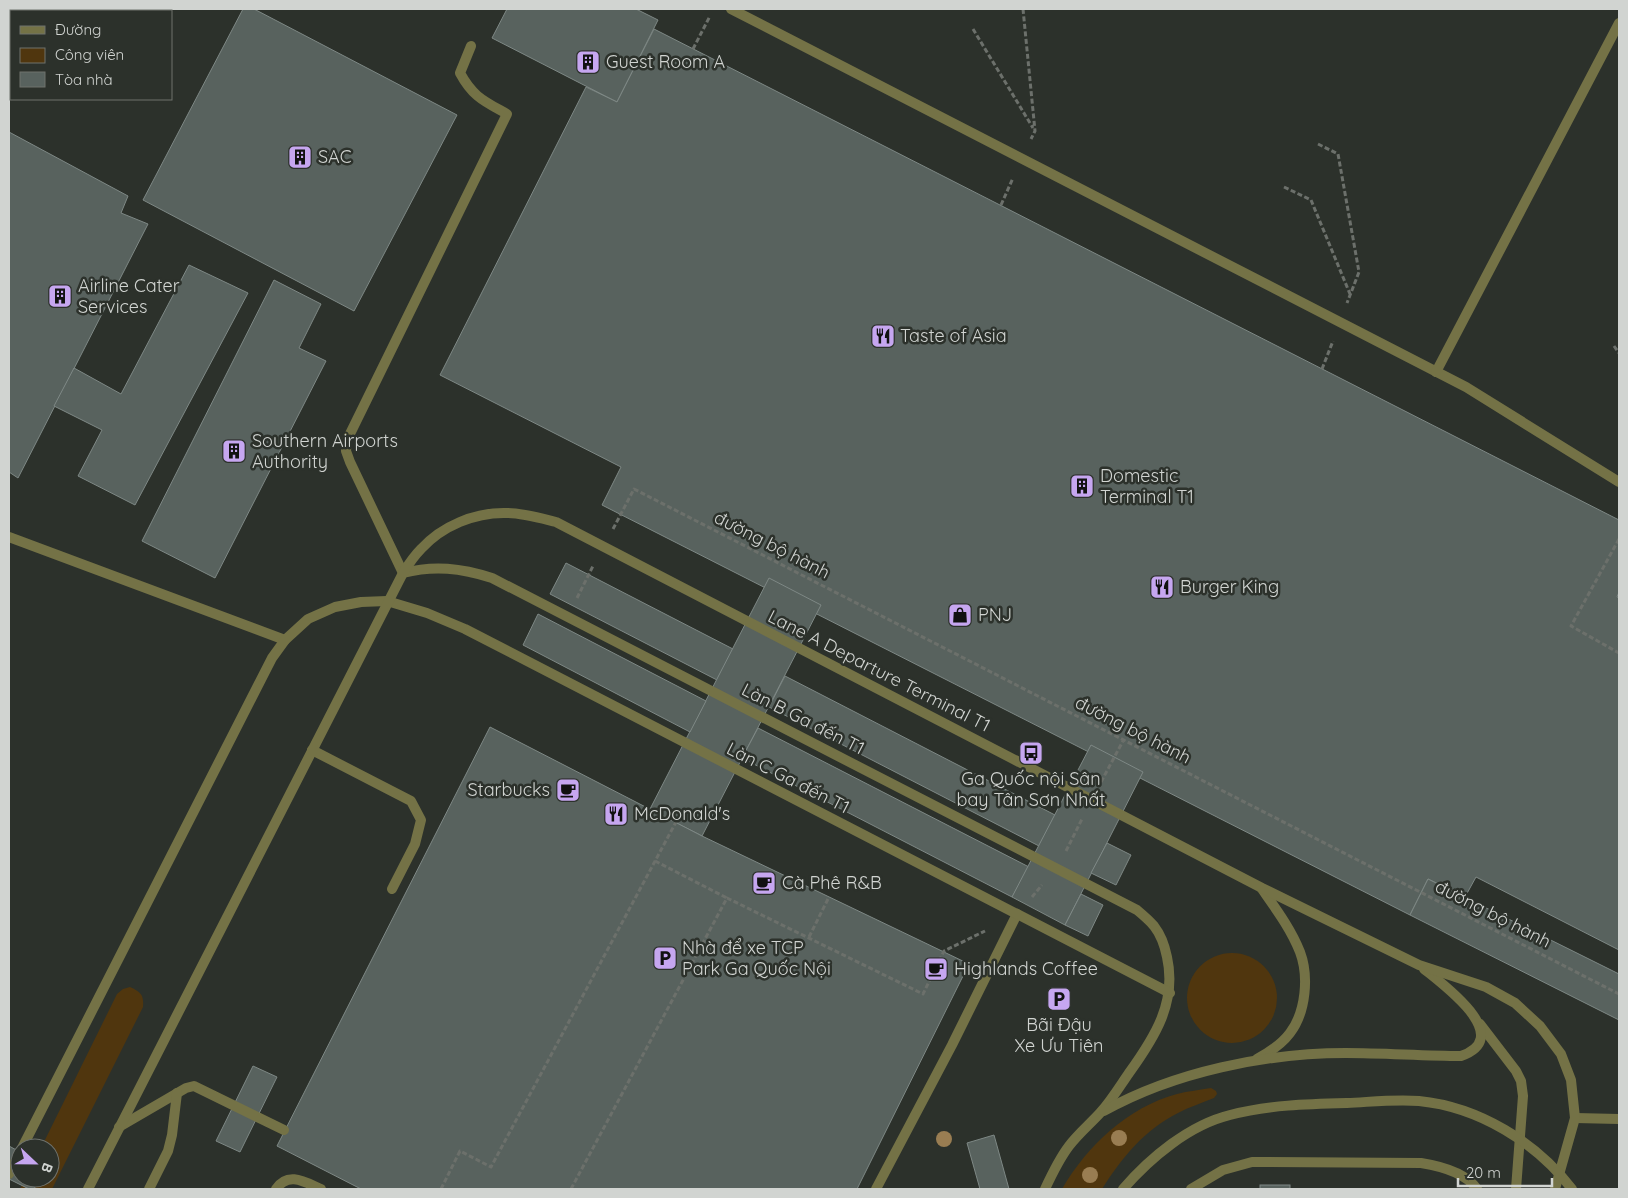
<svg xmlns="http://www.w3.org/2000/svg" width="1628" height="1198" font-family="Quicksand,sans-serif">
<rect width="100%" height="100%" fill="#2c312b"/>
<!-- green -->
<g fill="#50360e">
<circle cx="1232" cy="998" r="45"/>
<path d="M130,987C141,992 144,995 143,1007L52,1189H20L26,1178H50V1148H41L117,994L123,989Z"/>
<path d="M1211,1088L1216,1091L1217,1094L1214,1098C1202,1103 1189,1107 1178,1113C1145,1129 1121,1159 1102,1189H1062C1087,1146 1128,1107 1177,1094C1188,1091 1200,1090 1211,1088Z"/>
</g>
<!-- building -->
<g fill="#58625e" stroke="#7e8885">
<polygon points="243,9 254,9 457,115 354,311 143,200"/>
<polygon points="507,9 636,9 658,20 617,102 492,38"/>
<polygon points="654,29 1619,520 1619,592 1617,597 1619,598 1619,950 1476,877 1465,897 1428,879 1410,915 602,505 621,467 440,375 586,87 617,102"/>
<polygon points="9,132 128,196 121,213 148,224 18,478 9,472"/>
<polygon points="189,265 248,293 135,505 78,476 102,430 54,406 74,368 121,394"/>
<polygon points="274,280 321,304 299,348 326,361 215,578 142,541"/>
<polygon points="566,563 733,649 717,680 550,594"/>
<polygon points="769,578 821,605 702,836 650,809"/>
<polygon points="538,614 706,701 690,732 523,645"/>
<polygon points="785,676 1055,815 1039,846 769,707"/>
<polygon points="490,727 702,836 969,964 857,1189 361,1189 277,1146"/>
<polygon points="758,728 1029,867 1012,897 742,758"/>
<polygon points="1091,745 1143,772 1065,925 1012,897"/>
<polygon points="1107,843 1131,855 1116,885 1091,873"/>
<polygon points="1428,879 1619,974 1619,1020 1410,915"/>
<polygon points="1081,894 1103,905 1088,936 1065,925"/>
<polygon points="253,1066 277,1077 240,1152 216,1141"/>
<polygon points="994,1135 1009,1189 980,1189 967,1143"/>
<polygon points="9,1146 20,1152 20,1178 40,1178 34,1189 29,1189 9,1179"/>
<rect x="1260" y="1185" width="30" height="4"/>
</g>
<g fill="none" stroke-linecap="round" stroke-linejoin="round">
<!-- path -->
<g stroke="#6c706b" stroke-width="3" stroke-dasharray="5 2.5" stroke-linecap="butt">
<polyline points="1023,9 1035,131 1031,139"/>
<polyline points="973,29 1033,128"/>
<polyline points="693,49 710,16"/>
<polyline points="1318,144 1338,154 1359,272 1347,303"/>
<polyline points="1284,187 1311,200 1350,294"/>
<polyline points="1001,205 1013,178"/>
<polyline points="1614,346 1619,353"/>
<polyline points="1322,369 1333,341"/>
<polyline points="613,529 634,489 1619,994"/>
<polyline points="1619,539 1571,626 1619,653"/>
<polyline points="577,598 593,566"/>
<polyline points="1101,782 1123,741"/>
<polyline points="1066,851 1082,819"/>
<polyline points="655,861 727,898"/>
<polyline points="1032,897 1042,885"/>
<polyline points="809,937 829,897"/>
<polyline points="441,1189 460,1151 491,1167 676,822"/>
<polyline points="571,1189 727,898 923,994 944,951 985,931"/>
</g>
<!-- service -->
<g stroke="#747246" stroke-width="10">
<polyline points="731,9 1466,387 1619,482"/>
<polyline points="1436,372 1619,23"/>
<polyline points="9,537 285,640"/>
<path d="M403,573L350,462L346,451L347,440L507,114C484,101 473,97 460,73L471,46"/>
<polyline points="312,750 411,801 421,820 415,844 392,889"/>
<polyline points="1575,1118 1619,1119"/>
<polyline points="119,1127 186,1088 194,1086 284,1130"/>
<polyline points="149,1189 168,1151 172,1135 177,1093"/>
<path d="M276,1189C288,1171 305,1182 321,1189"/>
<polyline points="876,1189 952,1045 1017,914"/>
</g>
<!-- tertiary -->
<g stroke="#747246" stroke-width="10">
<path d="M403,573C434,565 461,568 492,578L1137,910C1143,915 1149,920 1154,926C1161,935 1165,947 1167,957C1177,1002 1155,1037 1129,1073C1120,1086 1111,1101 1100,1113C1090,1124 1078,1134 1069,1146C1059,1159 1052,1174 1045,1189"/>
<polyline points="1480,1024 1516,1071 1521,1081 1523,1096 1516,1189"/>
<path d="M1257,1059C1270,1052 1281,1045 1290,1033C1306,1012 1309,976 1300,952C1291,929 1276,909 1262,889"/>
<path d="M1104,1111C1174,1072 1266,1053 1346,1053C1385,1053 1423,1056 1461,1056C1515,1037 1445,986 1424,969"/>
<polyline points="22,1148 272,658 285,640 308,619 335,607 361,602 387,601 427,613 465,629 1170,993"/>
<polyline points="9,1174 20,1152"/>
<path d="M88,1189L403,573C408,565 414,556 421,549C442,526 475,512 507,513C523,513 540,518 556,522L1262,888L1419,965L1486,987L1515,1003L1540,1026L1561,1054L1571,1080L1575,1118L1555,1189"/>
<path d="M1123,1189C1150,1158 1189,1125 1230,1115C1268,1105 1308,1104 1347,1103C1370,1102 1395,1099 1419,1101C1479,1107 1536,1142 1572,1189"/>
<path d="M1191,1189L1223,1170L1252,1162L1421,1163C1440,1166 1465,1172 1477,1189"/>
</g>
</g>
<!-- trees -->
<g fill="#997d52">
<circle cx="1119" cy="1138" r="8"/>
<circle cx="944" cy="1139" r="8"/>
<circle cx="1090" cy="1175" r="8"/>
</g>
<!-- icons -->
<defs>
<g id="building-square" transform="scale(1.25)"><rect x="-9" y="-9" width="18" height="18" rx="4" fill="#c6a6f0" stroke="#2c312b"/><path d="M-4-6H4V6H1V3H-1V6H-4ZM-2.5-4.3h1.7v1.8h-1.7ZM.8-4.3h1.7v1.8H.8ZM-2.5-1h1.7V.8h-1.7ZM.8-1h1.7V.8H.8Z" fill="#111"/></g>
<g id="restaurant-square" transform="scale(1.25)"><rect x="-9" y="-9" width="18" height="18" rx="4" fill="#c6a6f0" stroke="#2c312b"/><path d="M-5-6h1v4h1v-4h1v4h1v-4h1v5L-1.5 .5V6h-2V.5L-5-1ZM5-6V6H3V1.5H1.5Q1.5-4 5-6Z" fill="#111"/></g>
<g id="shop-square" transform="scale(1.25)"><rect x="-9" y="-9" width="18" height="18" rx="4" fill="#c6a6f0" stroke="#2c312b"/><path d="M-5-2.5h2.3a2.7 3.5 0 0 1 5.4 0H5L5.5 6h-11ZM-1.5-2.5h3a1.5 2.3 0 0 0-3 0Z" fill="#111"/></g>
<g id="bus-square" transform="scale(1.25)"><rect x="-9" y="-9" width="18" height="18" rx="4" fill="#c6a6f0" stroke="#2c312b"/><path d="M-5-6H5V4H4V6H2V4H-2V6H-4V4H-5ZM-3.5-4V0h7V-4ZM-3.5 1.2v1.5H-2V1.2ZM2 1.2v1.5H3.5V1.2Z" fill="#111"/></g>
<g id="cafe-square" transform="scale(1.25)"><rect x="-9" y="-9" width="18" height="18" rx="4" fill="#c6a6f0" stroke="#2c312b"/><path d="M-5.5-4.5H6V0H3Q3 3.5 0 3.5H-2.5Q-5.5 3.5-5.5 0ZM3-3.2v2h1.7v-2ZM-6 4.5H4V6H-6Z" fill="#111"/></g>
<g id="parking-square" transform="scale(1.25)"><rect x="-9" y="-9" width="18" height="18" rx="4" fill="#c6a6f0" stroke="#2c312b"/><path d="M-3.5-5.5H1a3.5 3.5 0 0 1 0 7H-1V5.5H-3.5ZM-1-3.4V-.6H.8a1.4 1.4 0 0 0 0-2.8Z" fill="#111"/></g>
</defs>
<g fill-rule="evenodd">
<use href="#building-square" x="588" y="62"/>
<use href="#building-square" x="300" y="157"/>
<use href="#building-square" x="60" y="296"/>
<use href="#restaurant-square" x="883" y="336"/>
<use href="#building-square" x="234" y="451"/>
<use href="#building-square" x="1082" y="486"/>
<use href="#restaurant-square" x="1162" y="587"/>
<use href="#shop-square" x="960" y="615"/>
<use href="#bus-square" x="1031" y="753"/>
<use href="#cafe-square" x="568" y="790"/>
<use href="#restaurant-square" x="616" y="814"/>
<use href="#cafe-square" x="764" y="883"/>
<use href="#parking-square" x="665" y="958"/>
<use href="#cafe-square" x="936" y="969"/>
<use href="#parking-square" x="1059" y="999"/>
</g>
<g text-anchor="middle" stroke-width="5" stroke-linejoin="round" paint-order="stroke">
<!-- poi labels -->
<g font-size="18" fill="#d1d4d1" stroke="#2c312b" text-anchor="start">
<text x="606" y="68">Guest Room A</text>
<text x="318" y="163">SAC</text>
<text x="78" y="292">Airline Cater<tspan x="78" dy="21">Services</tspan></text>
<text x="900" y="342">Taste of Asia</text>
<text x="252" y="447">Southern Airports<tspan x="252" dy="21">Authority</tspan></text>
<text x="1100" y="482">Domestic<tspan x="1100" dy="21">Terminal T1</tspan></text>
<text x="1180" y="593">Burger King</text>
<text x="978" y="621">PNJ</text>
<text x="1031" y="785" text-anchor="middle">Ga Quốc nội Sân<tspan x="1031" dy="21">bay Tân Sơn Nhất</tspan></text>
<text x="550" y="796" text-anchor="end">Starbucks</text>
<text x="634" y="820">McDonald's</text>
<text x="782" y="889">Cà Phê R&amp;B</text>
<text x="682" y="954">Nhà để xe TCP<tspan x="682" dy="21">Park Ga Quốc Nội</tspan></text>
<text x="954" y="975">Highlands Coffee</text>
<text x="1059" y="1031" text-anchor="middle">Bãi Đậu<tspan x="1059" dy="21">Xe Ưu Tiên</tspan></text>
</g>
<!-- street labels -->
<g font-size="18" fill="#d1d4d1" stroke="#2c312b">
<text transform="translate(772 545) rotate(27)" y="6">đường bộ hành</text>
<text transform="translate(879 671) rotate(27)" y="6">Lane A Departure Terminal T1</text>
<text transform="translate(803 719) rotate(27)" y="6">Làn B Ga đến T1</text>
<text transform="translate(1133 730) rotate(27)" y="6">đường bộ hành</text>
<text transform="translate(788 778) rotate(27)" y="6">Làn C Ga đến T1</text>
<text transform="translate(1493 914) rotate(27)" y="6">đường bộ hành</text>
</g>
</g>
<!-- border -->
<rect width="1628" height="1198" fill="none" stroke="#d1d4d1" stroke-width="20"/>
<!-- legend -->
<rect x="10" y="10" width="162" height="90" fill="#2c312b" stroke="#6e726d"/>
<rect x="20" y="26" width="25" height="8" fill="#747246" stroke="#6e726d"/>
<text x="55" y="35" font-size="15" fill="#d1d4d1">Đường</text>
<rect x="20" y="48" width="25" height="15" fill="#50360e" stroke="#6e726d"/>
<text x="55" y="60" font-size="15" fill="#d1d4d1">Công viên</text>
<rect x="20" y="72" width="25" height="15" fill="#58625e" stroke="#6e726d"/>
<text x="55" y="85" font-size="15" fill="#d1d4d1">Tòa nhà</text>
<!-- north arrow -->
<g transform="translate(35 1163) rotate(112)"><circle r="24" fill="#2c312b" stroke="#6e726d"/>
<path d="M0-4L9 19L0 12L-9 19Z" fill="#c6a6f0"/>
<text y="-8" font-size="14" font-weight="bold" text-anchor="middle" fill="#d1d4d1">B</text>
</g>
<!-- scale -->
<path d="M1458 1178v8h94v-8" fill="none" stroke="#d1d4d1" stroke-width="2.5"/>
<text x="1466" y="1178" font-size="15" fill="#d1d4d1" stroke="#2c312b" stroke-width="4" paint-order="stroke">20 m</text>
</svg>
